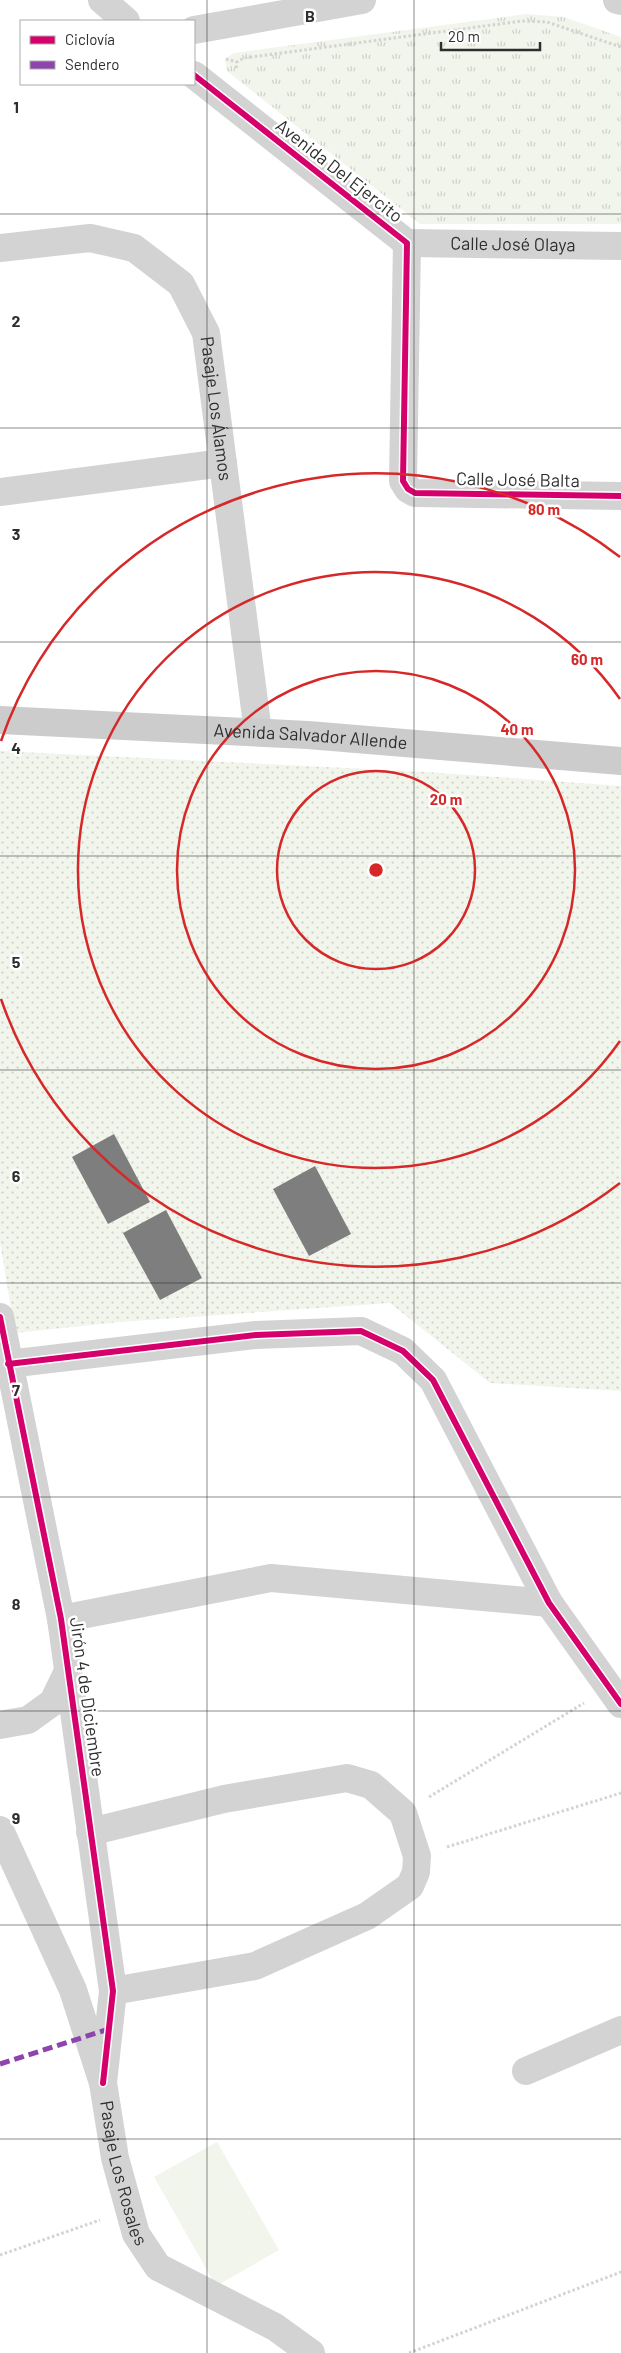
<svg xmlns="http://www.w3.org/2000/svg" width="621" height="2353" font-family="Barlow,sans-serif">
<defs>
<pattern id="park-tufts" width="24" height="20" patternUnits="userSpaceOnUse" patternTransform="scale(1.25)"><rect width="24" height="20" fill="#f1f5eb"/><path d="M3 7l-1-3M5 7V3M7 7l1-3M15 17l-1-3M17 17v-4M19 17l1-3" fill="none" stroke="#cfd2ca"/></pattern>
<pattern id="garden-dots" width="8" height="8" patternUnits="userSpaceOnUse" patternTransform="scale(1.25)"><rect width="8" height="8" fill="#f1f5eb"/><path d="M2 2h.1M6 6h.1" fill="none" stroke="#cfd2ca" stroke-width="1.8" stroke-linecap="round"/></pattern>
</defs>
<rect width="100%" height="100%" fill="#fff"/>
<!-- grass -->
<polygon fill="#f1f5eb" points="217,2142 279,2250 216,2286 154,2177"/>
<!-- park -->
<polygon fill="url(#park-tufts)" points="526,14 564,17 621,37 621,224 420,224 227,71 225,59 234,53"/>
<!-- garden -->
<polygon fill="url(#garden-dots)" points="0,751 427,772 621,786 621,1391 490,1383 390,1303 119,1322 15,1333 0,1242"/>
<!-- building -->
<g fill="#7e7e7e">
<polygon points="114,1134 150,1202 108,1224 72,1157"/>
<polygon points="315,1166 351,1234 309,1256 273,1189"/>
<polygon points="166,1210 202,1278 160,1300 123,1233"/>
</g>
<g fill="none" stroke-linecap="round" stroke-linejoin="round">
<!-- path -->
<g stroke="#d3d3d3" stroke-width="3" stroke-dasharray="2.5 2.5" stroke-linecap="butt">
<polyline points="226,59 237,62"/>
<polyline points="236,68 237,62 244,58 522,21 547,22 621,47"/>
<polyline points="429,1797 584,1703"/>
<polyline points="447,1847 621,1793"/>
<polyline points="0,2255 100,2220"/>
<polyline points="409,2353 621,2272"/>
</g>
<!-- street -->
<g stroke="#d3d3d3" stroke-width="28">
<polyline points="102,0 126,21"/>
<polyline points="617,0 621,1"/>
<polyline points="194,30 362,0"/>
<polyline points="194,75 407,243 403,481 408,489 415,493 621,496"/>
<path id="s1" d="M407,243L621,246"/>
<path id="s2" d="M0,248L90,238L134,248L181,284L206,333L258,732"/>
<polyline points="0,492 223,463"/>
<polyline points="0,1317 61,1619 113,1991 103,2083"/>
<polyline points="8,1364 256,1335 361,1331 403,1351 433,1380 549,1603 621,1704"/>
<polyline points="61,1619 271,1578 549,1603"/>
<polyline points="0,1725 28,1720 53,1702 68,1671"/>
<path id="s3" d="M0,1830L73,1990L103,2083L115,2158L136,2234L158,2267L275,2327L311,2353"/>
<polyline points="90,1832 224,1799 347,1778 371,1785 403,1813 417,1856 416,1872 410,1886 367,1916 255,1966 113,1991"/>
<polyline points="526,2071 621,2030"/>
</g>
<!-- secondary -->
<path stroke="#ccc" stroke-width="28" id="s4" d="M0,720L308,735L621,761"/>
<!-- quiet -->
<polyline stroke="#8e44ad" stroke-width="5" stroke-dasharray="10 5" stroke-linecap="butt" points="0,2064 109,2029"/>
<!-- cycleway casing -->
<g stroke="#fff" stroke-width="9">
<g id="cycleway">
<polyline points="194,75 407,243 403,481 408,489 415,493 621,496"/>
<polyline points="0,1317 61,1619 113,1991 103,2083"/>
<polyline points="8,1364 256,1335 361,1331 403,1351 433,1380 549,1603 621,1704"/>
</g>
</g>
<!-- cycleway -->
<use href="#cycleway" stroke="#d6006c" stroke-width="6"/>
</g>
<!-- grid -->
<path fill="none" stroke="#2e2e2e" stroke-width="1" stroke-opacity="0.55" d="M207,0V2353M414,0V2353M0,214H621M0,428H621M0,642H621M0,856H621M0,1070H621M0,1283H621M0,1497H621M0,1711H621M0,1925H621M0,2139H621"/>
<!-- distance rings -->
<g fill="none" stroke="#d62828" stroke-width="2.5">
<circle cx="376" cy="870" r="99"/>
<circle cx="376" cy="870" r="199"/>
<path d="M620 1041A298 298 0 1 1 620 699"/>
<path d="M620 1183A397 397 0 0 1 1 999M1 741A397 397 0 0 1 620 557"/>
</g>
<g text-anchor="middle" stroke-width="5" stroke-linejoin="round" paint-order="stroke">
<!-- street labels -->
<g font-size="18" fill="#2e2e2e" stroke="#fff">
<text transform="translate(339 171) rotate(38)" y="6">Avenida Del Ejercito</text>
<text dy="6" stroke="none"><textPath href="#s1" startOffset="106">Calle José Olaya</textPath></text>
<text dy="6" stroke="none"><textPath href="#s2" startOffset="326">Pasaje Los Álamos</textPath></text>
<text transform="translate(518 480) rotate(1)" y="6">Calle José Balta</text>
<text dy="6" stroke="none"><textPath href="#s4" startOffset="311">Avenida Salvador Allende</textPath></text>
<text transform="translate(87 1697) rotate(82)" y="6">Jirón 4 de Diciembre</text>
<text dy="6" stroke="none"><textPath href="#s3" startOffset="366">Pasaje Los Rosales</textPath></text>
</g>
</g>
<g font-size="16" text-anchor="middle" font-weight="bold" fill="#2e2e2e" stroke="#fff" stroke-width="5" stroke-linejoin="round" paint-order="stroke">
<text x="310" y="22">B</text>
<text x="16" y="113">1</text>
<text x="16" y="327">2</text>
<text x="16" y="540">3</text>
<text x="16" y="754">4</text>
<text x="16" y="968">5</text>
<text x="16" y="1182">6</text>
<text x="16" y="1396">7</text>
<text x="16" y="1610">8</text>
<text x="16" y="1824">9</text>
</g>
<circle cx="376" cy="870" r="8" fill="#d62828" stroke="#fff" stroke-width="2.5"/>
<g font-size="15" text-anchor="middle" font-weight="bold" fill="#d62828" stroke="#fff" stroke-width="5" stroke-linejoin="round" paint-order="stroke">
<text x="544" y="515">80 m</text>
<text x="587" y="665">60 m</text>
<text x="517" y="735">40 m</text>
<text x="446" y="805">20 m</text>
</g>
<!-- legend -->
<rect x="20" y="20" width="175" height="65" fill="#ffffff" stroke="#ababab"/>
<rect x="30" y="36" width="25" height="8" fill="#d6006c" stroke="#ababab"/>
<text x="65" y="45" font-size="15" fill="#2e2e2e">Ciclovía</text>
<rect x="30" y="61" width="25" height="8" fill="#8e44ad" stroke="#ababab"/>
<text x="65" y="70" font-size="15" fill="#2e2e2e">Sendero</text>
<!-- scale -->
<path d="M441 42v8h99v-8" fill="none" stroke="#2e2e2e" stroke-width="2.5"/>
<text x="448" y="42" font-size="15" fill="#2e2e2e" stroke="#ffffff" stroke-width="4" paint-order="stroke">20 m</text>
</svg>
